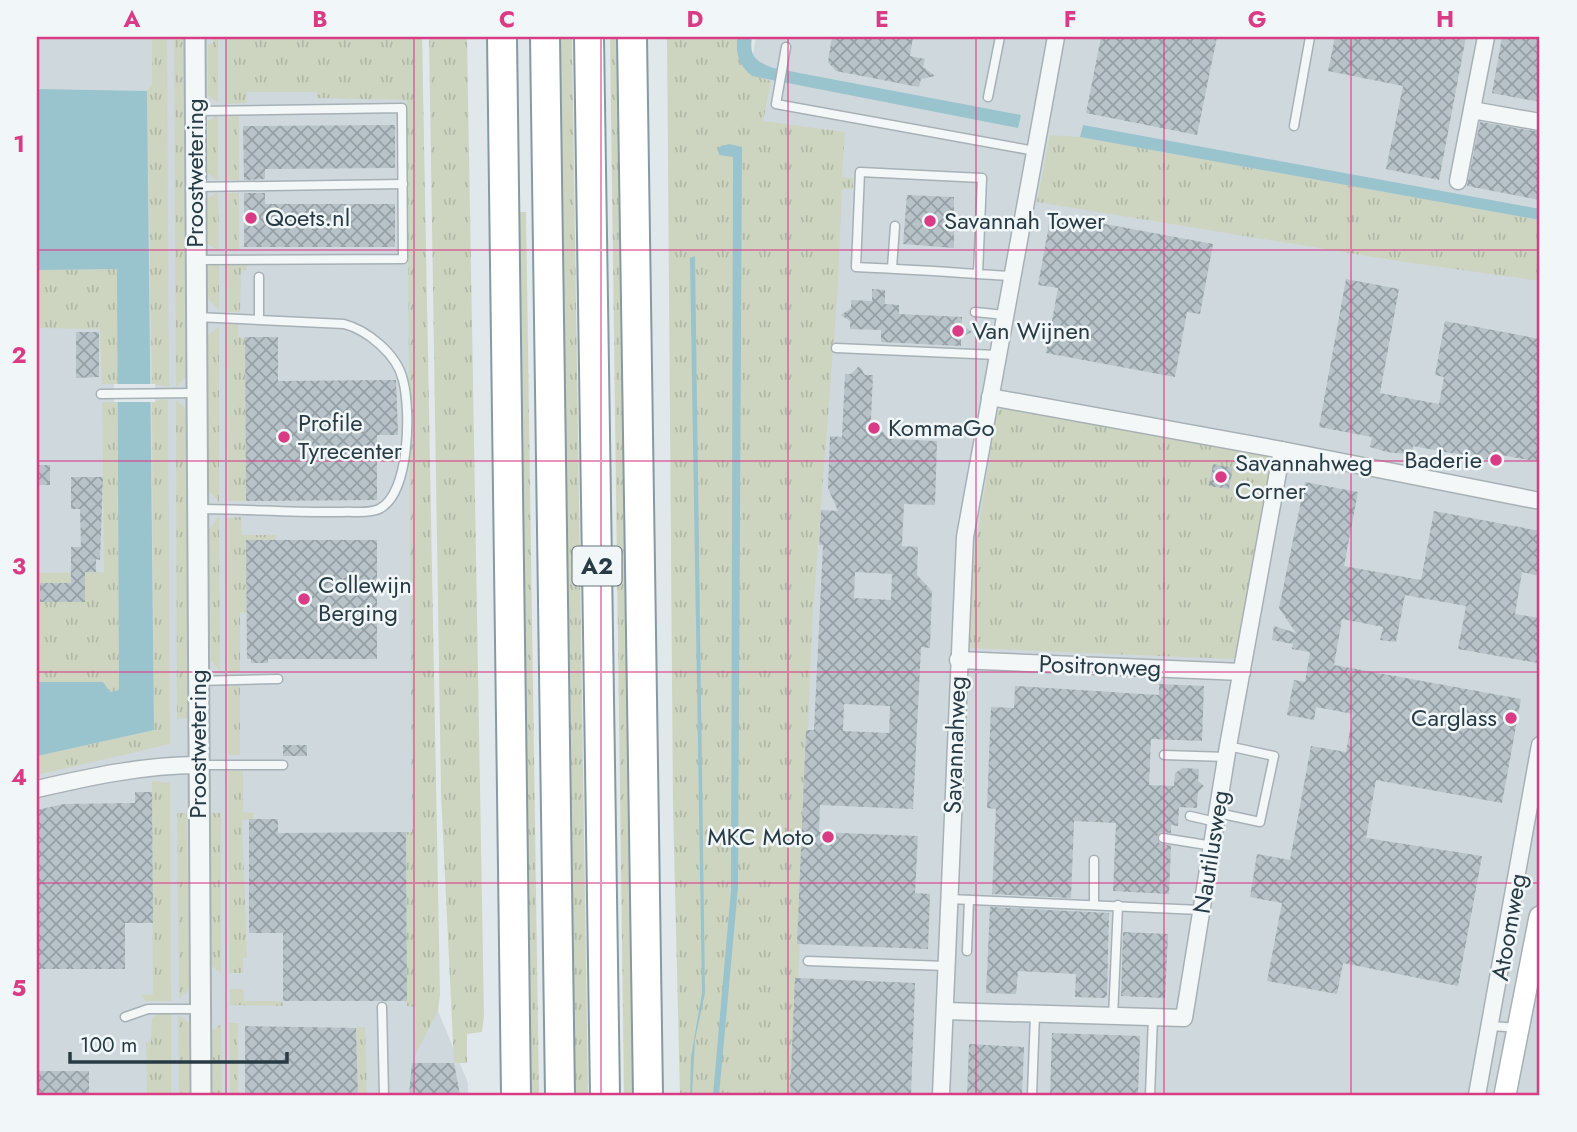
<svg xmlns="http://www.w3.org/2000/svg" width="1577" height="1132" font-family="Jost,sans-serif">
<defs>
<pattern id="grass-tufts" width="24" height="20" patternUnits="userSpaceOnUse" patternTransform="scale(1.75)"><rect width="24" height="20" fill="#cdd5c1"/><path d="M3 7l-1-3M5 7V3M7 7l1-3M15 17l-1-3M17 17v-4M19 17l1-3" fill="none" stroke="#b0b8a7"/></pattern>
<pattern id="building-cross-hatch" width="8" height="8" patternUnits="userSpaceOnUse" patternTransform="scale(1.75)"><rect width="8" height="8" fill="#b7c3c9"/><path d="M0 0l8 8M0 8l8-8" fill="none" stroke="#95a0a5"/></pattern>
</defs>
<rect width="100%" height="100%" fill="#e1e8eb"/>
<!-- built -->
<g fill="#cfd8dd">
<polygon points="37,37 422,37 438,1011 468,1083 468,1095 37,1095"/>
<polygon points="756,37 1540,37 1540,1095 747,1095 745,97"/>
</g>
<!-- grass -->
<g fill="url(#grass-tufts)">
<polygon points="152,37 167,37 169,387 152,384 147,91 152,84"/>
<polygon points="174,37 184,37 186,377 176,387"/>
<polygon points="213,37 218,37 218,103 208,95 208,44 213,44"/>
<polygon points="226,37 422,37 440,994 438,1011 415,1055 416,1007 407,1006 407,1001 406,832 412,832 407,100 317,98 317,92 247,92 246,103 226,104"/>
<polygon points="429,37 467,37 484,1016 482,1032 467,1034 467,1063 454,1063 441,794"/>
<polygon points="559,37 572,37 588,1095 575,1095"/>
<polygon points="610,37 624,37 639,1095 624,1095"/>
<path d="M667,37H737C736,63 745,74 771,81L763,121L845,132L842,177L853,178V189H842L838,285L812,624L794,1095H680L673,807Z"/>
<polygon points="218,115 218,181 208,174 208,121"/>
<rect x="226" y="115" width="13" height="65"/>
<polygon points="1050,135 1080,137 1540,220 1540,281 1398,261 1037,202"/>
<polygon points="218,192 219,251 208,244 208,198"/>
<rect x="226" y="193" width="13" height="57"/>
<polygon points="513,212 526,212 539,1095 525,1095"/>
<polygon points="219,262 219,310 208,299 208,267"/>
<polygon points="226,262 247,262 247,270 241,270 240,312 227,312"/>
<polygon points="117,269 118,384 102,384 100,329 37,328 37,270"/>
<polygon points="238,323 238,337 245,337 246,501 228,501 226,324"/>
<polygon points="219,327 219,502 209,491 208,335"/>
<polygon points="163,399 168,400 170,744 37,775 37,756 154,730 152,402"/>
<polygon points="176,400 186,409 188,718 177,719"/>
<polygon points="102,402 117,402 119,690 110,692 103,682 37,682 37,573 104,572"/>
<polygon points="1008,407 1274,454 1238,653 1233,659 968,648 974,557 997,411"/>
<polygon points="219,516 220,671 211,660 209,529"/>
<polygon points="241,517 242,535 276,535 275,540 246,541 246,612 240,613 240,672 228,672 227,518"/>
<rect x="228" y="686" width="12" height="69"/>
<polygon points="228,771 243,771 243,812 253,813 253,819 242,820 247,958 243,958 243,973 229,973"/>
<polygon points="152,781 170,783 171,1001 145,1001 141,995 153,994"/>
<polygon points="177,813 187,813 189,990 179,999"/>
<polygon points="210,813 221,813 221,973 210,965"/>
<polygon points="230,989 243,989 244,1001 283,1001 283,1006 230,1005"/>
<polygon points="158,1014 171,1014 171,1095 147,1095 146,1042 151,1042 152,1018"/>
<polygon points="178,1014 189,1023 189,1095 179,1095"/>
<polygon points="229,1023 238,1023 238,1095 230,1095"/>
<polygon points="221,1024 222,1095 211,1095 210,1032"/>
<polygon points="365,1027 367,1095 358,1095 356,1028"/>
</g>
<!-- water -->
<g fill="#99c3cd">
<path d="M737,37H752C749,56 755,61 773,68L1021,115L1018,128L752,76C738,64 736,55 737,37Z"/>
<polygon points="37,89 147,91 154,730 37,756 37,682 103,682 110,692 119,690 117,269 37,270"/>
<polygon points="1083,125 1540,209 1540,220 1080,137"/>
<polygon points="729,144 742,147 738,888 719,1095 713,1095 731,890 733,157 719,155 718,147"/>
<polygon points="695,256 705,993 695,1040 692,1095 690,1095 691,1057 702,993 690,258"/>
</g>
<!-- pier -->
<rect fill="#e1e8eb" x="114" y="384" width="41" height="18"/>
<!-- building -->
<g fill="url(#building-cross-hatch)" fill-rule="evenodd">
<polygon points="832,37 913,37 910,56 925,59 923,67 935,76 921,79 919,87 836,71 828,62"/>
<polygon points="1101,37 1217,37 1197,135 1086,113"/>
<polygon points="1335,37 1466,37 1439,180 1386,169 1403,86 1328,71"/>
<polygon points="1502,37 1540,37 1540,102 1492,93"/>
<polygon points="1480,122 1540,132 1540,200 1467,186"/>
<polygon points="395,125 395,168 265,169 265,179 244,180 243,126"/>
<polygon points="244,193 265,193 265,204 395,204 395,247 244,247"/>
<polygon points="907,195 954,197 954,248 903,244"/>
<polygon points="1051,214 1213,244 1200,314 1187,312 1175,377 1046,353 1058,288 1038,285"/>
<polygon points="1346,279 1399,289 1380,393 1439,404 1444,377 1435,375 1445,321 1540,339 1540,462 1501,455 1500,462 1413,446 1411,455 1387,452 1370,447 1372,437 1319,427"/>
<polygon points="872,289 885,290 885,304 899,305 899,314 962,317 962,325 972,332 961,337 961,346 881,342 881,330 850,329 850,321 841,315 851,308 851,300 872,301"/>
<polygon points="76,332 99,332 99,377 76,378"/>
<polygon points="245,337 278,337 278,381 396,380 398,435 377,435 377,500 246,501"/>
<path d="M859,366L865,375H873L871,419L889,439L937,441L935,505L904,504L902,546L918,547L917,575L932,591L930,648L921,647L913,809L820,805L819,832L918,836L915,893L930,894L928,949L797,944L806,730H814L823,545H819L821,510L838,511L828,488L830,436L842,437L845,374H851ZM855,572L892,574L891,600L854,598ZM844,704L890,706L889,733L843,731Z"/>
<polygon points="1213,464 1233,468 1229,489 1209,486"/>
<rect x="37" y="465" width="13" height="20"/>
<polygon points="71,477 103,477 100,560 96,559 96,572 85,572 85,602 40,602 40,583 71,583 71,547 81,547 80,509 71,509"/>
<polygon points="1305,482 1358,492 1344,566 1421,580 1434,511 1540,531 1540,576 1522,572 1515,614 1540,618 1538,663 1458,649 1466,606 1405,595 1396,642 1380,640 1383,627 1342,619 1334,665 1521,699 1502,803 1376,780 1366,838 1482,856 1458,986 1343,963 1337,994 1267,981 1282,903 1250,897 1257,854 1290,860 1311,746 1346,752 1353,714 1316,707 1314,720 1287,715 1294,680 1305,682 1310,652 1292,649 1293,644 1272,640 1274,626 1296,633 1279,608"/>
<polygon points="246,540 377,540 377,659 268,659 268,663 251,663 251,659 247,659"/>
<polygon points="1159,684 1204,686 1202,741 1151,739 1149,785 1174,786 1175,773 1183,768 1199,769 1198,781 1204,786 1198,792 1197,808 1179,807 1178,826 1171,825 1171,833 1161,832 1157,836 1159,843 1171,846 1169,894 1113,891 1116,823 1074,821 1071,898 992,894 996,809 987,808 991,707 1014,708 1015,686 1159,695"/>
<rect x="283" y="745" width="24" height="11"/>
<polygon points="135,792 152,792 153,923 125,923 125,969 37,969 37,810 64,804 135,803"/>
<polygon points="249,819 278,819 278,833 406,832 407,1001 283,1001 283,933 249,933"/>
<polygon points="990,907 1109,913 1107,995 1105,998 1075,997 1076,974 1018,971 1016,994 986,993"/>
<polygon points="1123,932 1168,934 1165,998 1121,996"/>
<polygon points="795,978 915,983 911,1095 790,1095"/>
<polygon points="245,1026 356,1028 358,1095 245,1095"/>
<polygon points="1052,1033 1140,1036 1138,1095 1050,1095"/>
<polygon points="969,1044 1024,1047 1022,1095 967,1095"/>
<polygon points="412,1063 454,1063 460,1095 409,1095"/>
<rect x="37" y="1071" width="52" height="24"/>
</g>
<g fill="none" stroke-linecap="round" stroke-linejoin="round">
<!-- service casing -->
<g stroke="#a6b1b6" stroke-width="11">
<g id="service">
<polyline points="786,47 776,104 1035,151"/>
<polyline points="988,97 1000,37"/>
<polyline points="1294,126 1310,37"/>
<polyline points="195,187 403,184"/>
<polyline points="196,260 403,259 402,108 197,111"/>
<polyline points="892,268 895,226"/>
<path d="M978,274L982,178L860,172L856,267C908,269 960,273 1011,276"/>
<polyline points="259,277 259,319"/>
<polyline points="975,312 1005,315"/>
<path d="M196,317L344,324C367,330 397,354 403,380C411,410 410,494 379,509C369,514 353,511 342,512C294,513 246,509 198,509"/>
<polyline points="836,348 997,355"/>
<polyline points="101,394 196,393"/>
<polyline points="197,681 278,679"/>
<polyline points="1164,755 1227,757"/>
<polyline points="198,765 283,765"/>
<polyline points="1218,813 1260,822 1274,756 1228,746"/>
<polyline points="1190,816 1216,822"/>
<polyline points="1163,838 1213,846"/>
<polyline points="949,899 1201,910"/>
<polyline points="1094,904 1094,860"/>
<polyline points="967,951 969,900"/>
<polyline points="808,961 946,966"/>
<polyline points="382,1007 384,1095"/>
<polyline points="125,1017 148,1009 200,1009"/>
<polyline points="1113,1017 1118,905"/>
<polyline points="1492,1026 1518,1028"/>
<polyline points="1032,1095 1035,1014"/>
<polyline points="1150,1095 1153,1018"/>
</g>
</g>
<!-- minor casing -->
<g stroke="#a6b1b6" stroke-width="19">
<g id="minor">
<polyline points="1472,110 1540,122"/>
<polyline points="1458,181 1486,37"/>
<polyline points="990,397 1282,450 1540,501"/>
<polyline points="958,660 1242,672"/>
<path d="M37,789C89,777 144,765 198,765"/>
<polyline points="945,1011 1184,1018 1228,746 1282,450"/>
<polyline points="941,1095 965,537 1056,37"/>
<polyline points="1477,1095 1540,745"/>
</g>
</g>
<!-- tertiary casing -->
<g stroke="#a6b1b6" stroke-width="23">
<polyline id="tertiary" points="195,37 201,1095"/>
</g>
<!-- secondary casing -->
<g stroke="#a6b1b6" stroke-width="24">
<polyline id="secondary" points="1505,1095 1540,917"/>
</g>
<!-- motorway casing -->
<g stroke="#879aa3" stroke-width="32">
<g id="motorway">
<polyline points="502,37 516,1095"/>
<polyline points="545,37 560,1095"/>
<polyline points="589,37 605,1095"/>
<polyline points="632,37 648,1095"/>
</g>
</g>
<!-- service -->
<use href="#service" stroke="#f4f7f8" stroke-width="8"/>
<!-- minor -->
<use href="#minor" stroke="#f4f7f8" stroke-width="16"/>
<!-- tertiary -->
<use href="#tertiary" stroke="#f4f7f8" stroke-width="19"/>
<!-- secondary -->
<use href="#secondary" stroke="#fff" stroke-width="21"/>
<!-- motorway -->
<use href="#motorway" stroke="#fff" stroke-width="28"/>
</g>
<!-- grid -->
<path fill="none" stroke="#d93c85" stroke-width="2" stroke-opacity="0.55" d="M226,37V1095M414,37V1095M601,37V1095M788,37V1095M976,37V1095M1164,37V1095M1351,37V1095M37,250H1540M37,461H1540M37,672H1540M37,883H1540"/>
<!-- markers -->
<g fill="#d93c85" stroke="#f1f6f8" stroke-width="2.5">
<circle cx="251" cy="218" r="7"/>
<circle cx="930" cy="221" r="7"/>
<circle cx="958" cy="331" r="7"/>
<circle cx="874" cy="428" r="7"/>
<circle cx="284" cy="437" r="7"/>
<circle cx="1496" cy="460" r="7"/>
<circle cx="1221" cy="477" r="7"/>
<circle cx="304" cy="599" r="7"/>
<circle cx="1511" cy="718" r="7"/>
<circle cx="828" cy="837" r="7"/>
</g>
<g text-anchor="middle" stroke-width="5" stroke-linejoin="round" paint-order="stroke">
<!-- shield labels -->
<rect fill="#f1f6f8" stroke="#64737a" stroke-width="2" x="572.5" y="546.5" width="49" height="39" rx="5"/>
<g font-size="23" font-weight="bold" fill="#283b44">
<text x="597" y="574">A2</text>
</g>
<!-- street labels -->
<g font-size="24" fill="#283b44" stroke="#f1f6f8">
<text transform="translate(195 173) rotate(-90)" y="8">Proostwetering</text>
<text transform="translate(1100 666) rotate(2)" y="8">Positronweg</text>
<text transform="translate(198 744) rotate(-90)" y="8">Proostwetering</text>
<text transform="translate(955 745) rotate(-88)" y="8">Savannahweg</text>
<text transform="translate(1211 852) rotate(-81)" y="8">Nautilusweg</text>
<text transform="translate(1509 927) rotate(-80)" y="8">Atoomweg</text>
</g>
<!-- poi labels -->
<g font-size="24" fill="#283b44" stroke="#f1f6f8" text-anchor="start">
<text x="265" y="226">Qoets.nl</text>
<text x="944" y="229">Savannah Tower</text>
<text x="972" y="339">Van Wijnen</text>
<text x="298" y="431">Profile<tspan x="298" dy="28">Tyrecenter</tspan></text>
<text x="888" y="436">KommaGo</text>
<text x="1482" y="468" text-anchor="end">Baderie</text>
<text x="1235" y="471">Savannahweg<tspan x="1235" dy="28">Corner</tspan></text>
<text x="318" y="593">Collewijn<tspan x="318" dy="28">Berging</tspan></text>
<text x="1497" y="726" text-anchor="end">Carglass</text>
<text x="814" y="845" text-anchor="end">MKC Moto</text>
</g>
</g>
<!-- border -->
<rect width="1577" height="1132" fill="none" stroke="#f1f6f8" stroke-width="77"/>
<!-- scale -->
<path d="M70 1052v10h217v-10" fill="none" stroke="#283b44" stroke-width="3.5"/>
<text x="80" y="1052" font-size="21" fill="#283b44" stroke="#f1f6f8" stroke-width="5" paint-order="stroke">100 m</text>
<rect x="38" y="38" width="1500" height="1056" fill="none" stroke="#d93c85" stroke-width="2.5"/>
<g font-size="23" text-anchor="middle" font-weight="bold" fill="#d93c85">
<text x="132" y="27">A</text>
<text x="320" y="27">B</text>
<text x="507" y="27">C</text>
<text x="695" y="27">D</text>
<text x="882" y="27">E</text>
<text x="1070" y="27">F</text>
<text x="1257" y="27">G</text>
<text x="1445" y="27">H</text>
<text x="19" y="152">1</text>
<text x="19" y="363">2</text>
<text x="19" y="574">3</text>
<text x="19" y="785">4</text>
<text x="19" y="996">5</text>
</g>
</svg>
